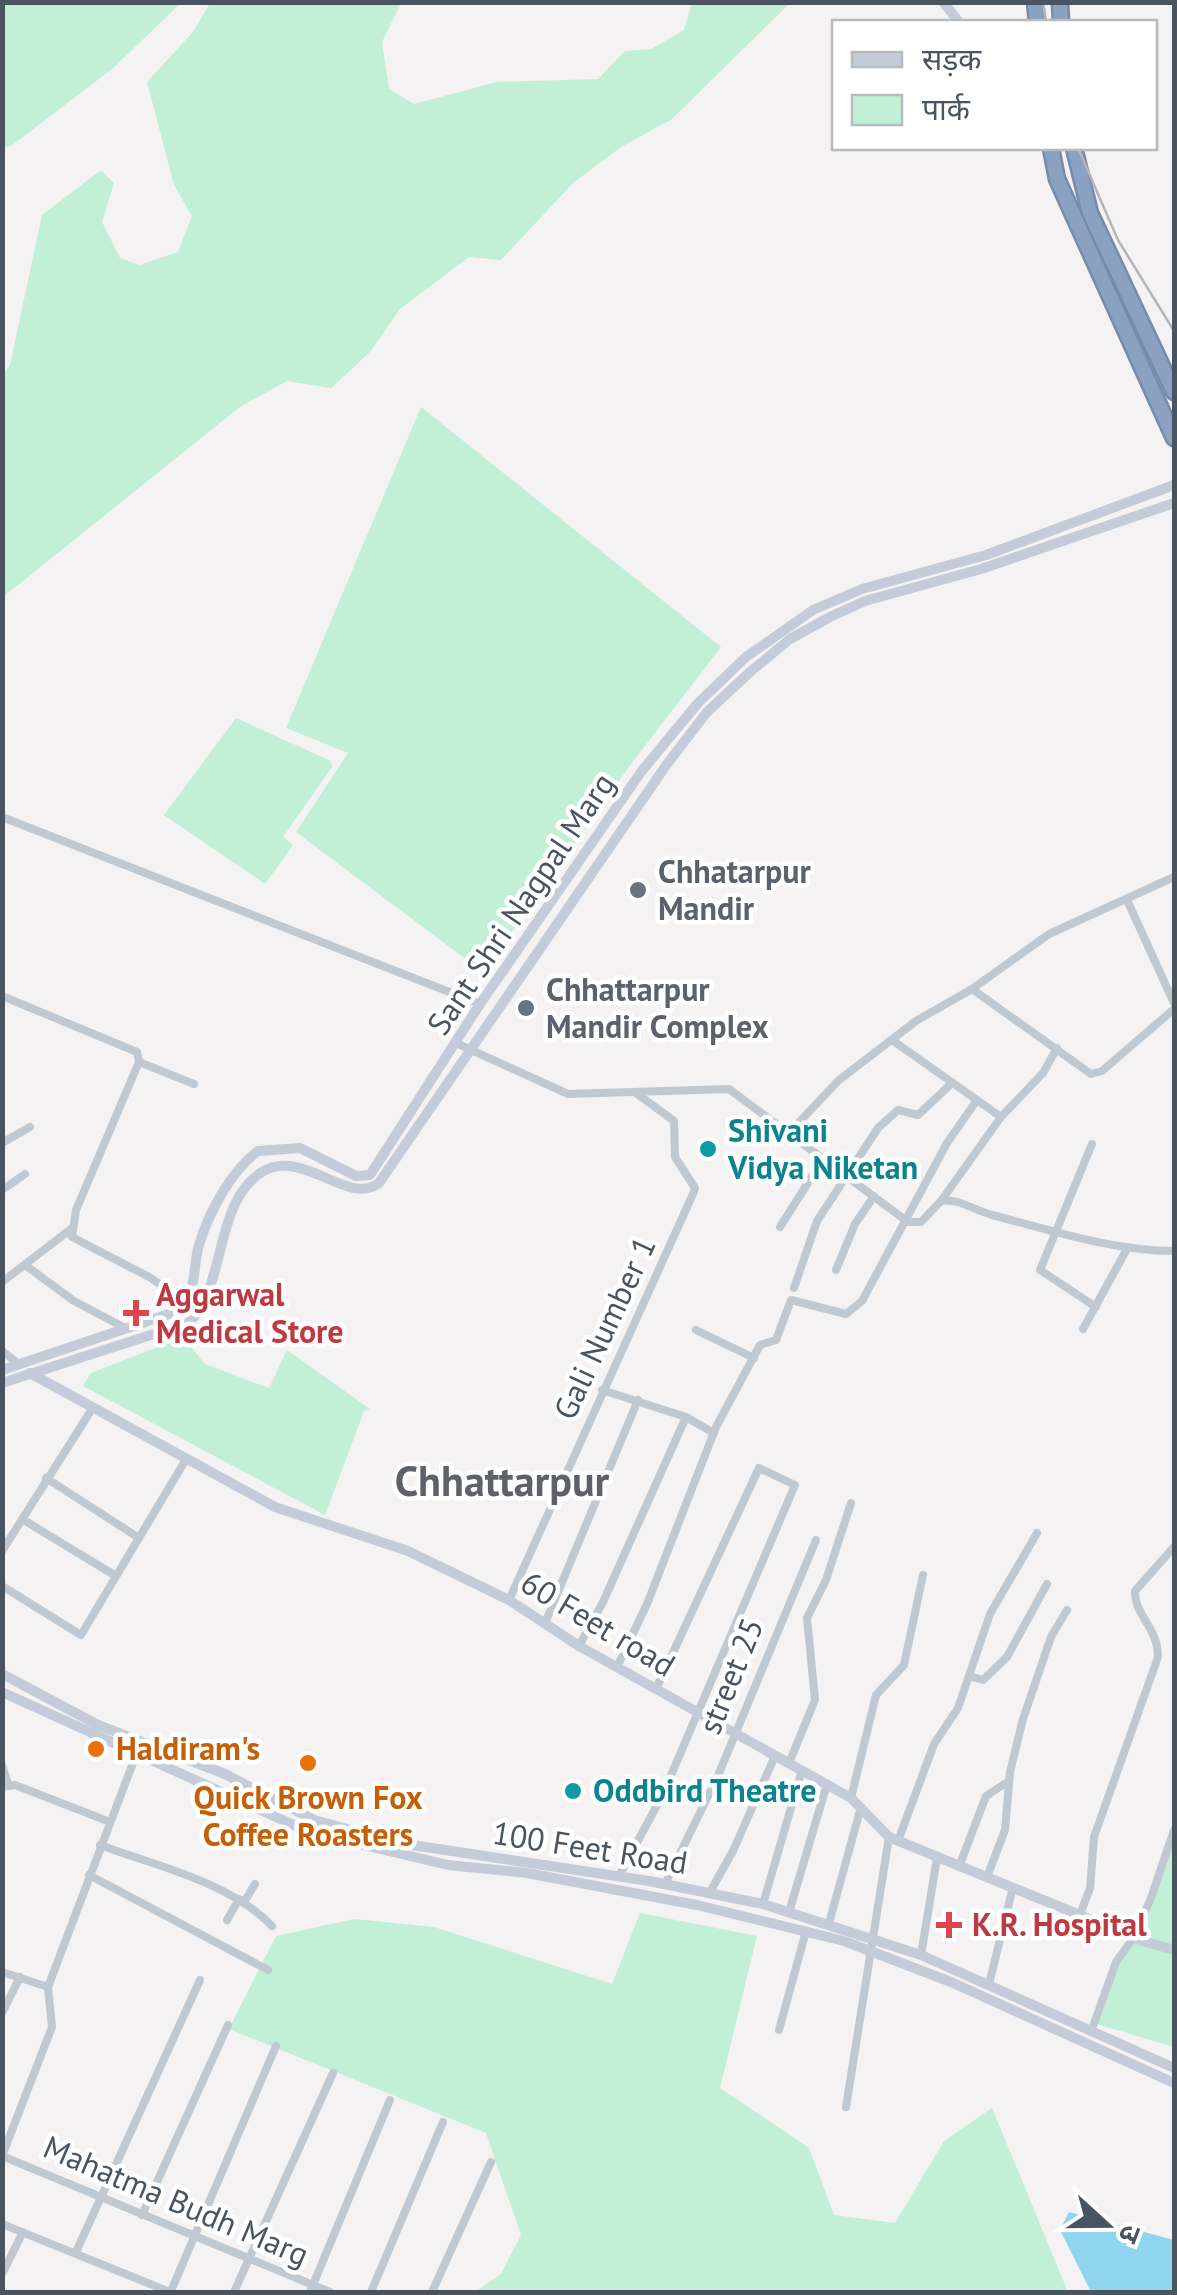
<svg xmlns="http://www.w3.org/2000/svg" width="1177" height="2295" font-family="'PT Sans','Noto Sans Devanagari',sans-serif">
<rect width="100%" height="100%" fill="#f4f2f2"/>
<!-- green -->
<g fill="#c1f0d6">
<polygon points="2,3 3,2 181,3 112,69 11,146 3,147"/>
<polygon points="210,3 401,3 382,42 389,89 414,104 497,82 598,79 625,51 651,49 684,30 692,3 790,3 672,119 621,147 573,183 501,260 469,257 400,309 370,352 331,388 287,381 241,406 3,597 3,375 10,365 42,215 101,170 114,183 102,222 120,258 139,265 178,252 192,216 174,185 147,82 193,32"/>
<polygon points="421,407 721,647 631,764 483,972 296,832 348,753 286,728"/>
<polygon points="236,718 331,761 332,767 283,837 293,845 265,884 164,815"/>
<polygon points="183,1337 205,1364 269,1388 287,1350 370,1409 364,1411 325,1515 83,1386 91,1373"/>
<polygon points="1174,1840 1174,2047 1090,2022"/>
<polygon points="640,1913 757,1936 720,2088 809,2148 834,2215 895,2223 944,2141 992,2108 1068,2292 475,2292 501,2274 521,2235 486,2133 229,2029 276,1936 354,1919 434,1927 612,1984"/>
</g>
<!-- water -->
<polygon fill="#8ed5ed" points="1069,2212 1174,2240 1174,2292 1091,2292 1060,2230"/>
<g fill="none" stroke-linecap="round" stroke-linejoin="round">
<!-- highway casing -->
<g stroke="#758cac" stroke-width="19">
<g id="highway">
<polyline points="1035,2 1037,22"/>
<polyline points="1060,2 1061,22"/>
<polyline points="1051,148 1057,179 1174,438"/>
<polyline points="1074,148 1090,213 1174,392"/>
</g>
</g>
<!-- street -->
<g stroke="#c0c8d1" stroke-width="8">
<polyline points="2,817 480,1004"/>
<polyline points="1127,900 1174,1003"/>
<polyline points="972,989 1091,1074 1102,1071 1174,1009"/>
<polyline points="2,996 137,1052 139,1062 76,1210 72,1237 151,1278 186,1303"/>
<polyline points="892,1040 1001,1117"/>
<path d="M456,1043L568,1094L729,1089L908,1222H921L941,1201C960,1198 975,1211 992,1215C1051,1230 1114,1251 1174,1251"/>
<polyline points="139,1062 194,1084"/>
<polyline points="788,1134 839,1080 916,1021 972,989 1049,934 1174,877"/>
<polyline points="2,1143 30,1127"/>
<polyline points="1092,1144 1040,1270 1096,1307"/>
<polyline points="2,1190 25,1174"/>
<polyline points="941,1201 1001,1117 1043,1073 1057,1048"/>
<polyline points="780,1227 823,1159"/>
<polyline points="25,1265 74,1301 127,1329"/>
<polyline points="836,1270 855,1224 874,1196"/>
<polyline points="2,1282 71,1229"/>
<polyline points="794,1288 817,1221 878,1128 898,1110 918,1115 952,1083"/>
<polyline points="1083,1329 1128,1247"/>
<polyline points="696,1330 754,1358"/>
<polyline points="2,1351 20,1365"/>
<polyline points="602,1390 686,1417 714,1433"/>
<polyline points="46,1478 139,1538"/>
<polyline points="22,1519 116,1576"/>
<polyline points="2,1551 92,1409"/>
<polyline points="2,1586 81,1635 185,1461"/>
<polyline points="509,1600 693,1194 695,1188 675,1157 674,1121 636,1093"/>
<polyline points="545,1623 638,1400"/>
<polyline points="579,1646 603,1602 686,1417"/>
<polyline points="617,1667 647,1604 716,1427 760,1345 776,1340 791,1300 846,1314 862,1301 947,1143 977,1100"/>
<polyline points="969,1676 983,1680 1007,1657 1047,1584"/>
<polyline points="789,1763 815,1700 807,1618 826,1580 851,1503"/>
<polyline points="2,1765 8,1784"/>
<polyline points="2,1787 15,1785 110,1822"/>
<polyline points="851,1798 876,1695 904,1665 923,1575"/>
<polyline points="898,1841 934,1744 958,1708 990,1614 1037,1533"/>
<path d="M100,1845C156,1866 230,1882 272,1926"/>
<polyline points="959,1867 986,1796 1009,1781"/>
<polyline points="89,1875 268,1970"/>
<polyline points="619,1876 663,1794 795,1485 759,1468 656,1689"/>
<polyline points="987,1877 1005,1830 1010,1772 1023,1719 1051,1637 1067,1610"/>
<polyline points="665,1884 717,1778 816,1540"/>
<polyline points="710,1892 733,1851 775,1756"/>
<polyline points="244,1902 255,1884"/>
<polyline points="763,1904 802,1770"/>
<polyline points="789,1912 827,1784"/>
<path d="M1081,1912L1090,1888L1094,1837L1158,1657C1158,1627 1134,1615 1135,1591L1174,1547"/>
<polyline points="227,1920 239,1899"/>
<polyline points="829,1923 861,1807"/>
<polyline points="921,1955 937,1858"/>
<polyline points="2,1972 48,1987"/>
<polyline points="989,1984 1013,1887"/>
<polyline points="2,2013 20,1977"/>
<polyline points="779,2030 806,1931"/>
<polyline points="1091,2032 1116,1962 1134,1937 1151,1898 1174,1830"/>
<polyline points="846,2107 889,1837"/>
<polyline points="2,2156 52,2027 48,1987 136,1755"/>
<polyline points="2,2156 330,2292"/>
<polyline points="142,2215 228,2025"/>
<polyline points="2,2224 170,2292"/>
<polyline points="76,2252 200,1980"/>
<polyline points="2,2274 23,2232"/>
<polyline points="171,2291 276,2046"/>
<polyline points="234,2292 333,2073"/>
<polyline points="310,2292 390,2100"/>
<polyline points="371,2292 443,2122"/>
<polyline points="432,2292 491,2162"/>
</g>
<!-- secondary -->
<g stroke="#c3ccd8" stroke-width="10">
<polyline points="943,2 959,22"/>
<path d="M2,1370L178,1311C198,1292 192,1269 199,1245C209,1212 231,1171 258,1151L300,1148L356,1176L370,1175L480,1004L641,772L698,703L746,657L813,610L862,589L986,555L1174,485"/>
<polyline points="30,1373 275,1507 408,1551 509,1600 579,1646 851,1798 889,1837 1143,1941 1174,1950"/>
<path d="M2,1383L188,1323C227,1289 213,1202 262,1172C304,1147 347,1207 379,1183L667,764L707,712L750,672L790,639L830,617L865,601L981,569L1174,503"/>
<polyline points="2,1674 98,1725 225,1774 314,1820 399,1843 649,1881 763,1904 921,1955 1174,2068"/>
<polyline points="2,1692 309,1832 448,1865 527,1873 697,1905 844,1941 951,1982 1174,2083"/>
</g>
<!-- highway -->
<use href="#highway" stroke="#8aa1c0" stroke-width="14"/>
<!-- rail -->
<g stroke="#b4b6bc" stroke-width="2.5">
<polyline points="1043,2 1046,22"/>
<polyline points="1078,148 1118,240 1174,331"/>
</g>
</g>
<!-- markers -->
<g fill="#6b7280" stroke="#fff" stroke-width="4">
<circle cx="638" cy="890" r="10"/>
<circle cx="526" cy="1008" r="10"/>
</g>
<g fill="#0f9aa8" stroke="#fff" stroke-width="4">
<circle cx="708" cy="1149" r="10"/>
<circle cx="573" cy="1791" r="10"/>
</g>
<g fill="#e0444e" stroke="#fff" stroke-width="4">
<path d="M131 1298h10v10h10v10h-10v10h-10v-10h-10v-10h10z"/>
<path d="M944 1910h10v10h10v10h-10v10h-10v-10h-10v-10h10z"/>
</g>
<g fill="#e8710a" stroke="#fff" stroke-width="4">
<circle cx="96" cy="1749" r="10"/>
<circle cx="308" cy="1763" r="10"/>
</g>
<g text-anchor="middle" stroke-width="9" stroke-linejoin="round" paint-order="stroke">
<!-- worship labels -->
<g font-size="32" font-weight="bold" fill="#5b616d" stroke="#fff" text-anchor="start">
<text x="658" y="883">Chhatarpur<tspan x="658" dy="37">Mandir</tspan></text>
<text x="546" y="1001">Chhattarpur<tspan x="546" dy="37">Mandir Complex</tspan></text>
</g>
<!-- street labels -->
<g font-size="32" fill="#495460" stroke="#fff">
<text transform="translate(521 904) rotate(-56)" y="11">Sant Shri Nagpal Marg</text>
<text transform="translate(605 1328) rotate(-65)" y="11">Gali Number 1</text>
<text transform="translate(598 1624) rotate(31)" y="11">60 Feet road</text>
<text transform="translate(731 1676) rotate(-68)" y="11">street 25</text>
<text transform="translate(590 1848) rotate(9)" y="11">100 Feet Road</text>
<text transform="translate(176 2201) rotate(23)" y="11">Mahatma Budh Marg</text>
</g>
<!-- culture labels -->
<g font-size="32" font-weight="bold" fill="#0d838f" stroke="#fff" text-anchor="start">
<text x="728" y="1142">Shivani<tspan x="728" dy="37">Vidya Niketan</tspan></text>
<text x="593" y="1802">Oddbird Theatre</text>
</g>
<!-- health labels -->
<g font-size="32" font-weight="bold" fill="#be3a42" stroke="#fff" text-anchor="start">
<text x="156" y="1306">Aggarwal<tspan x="156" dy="37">Medical Store</tspan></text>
<text x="972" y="1936">K.R. Hospital</text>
</g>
<!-- food labels -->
<g font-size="32" font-weight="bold" fill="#c56008" stroke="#fff" text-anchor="start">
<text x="116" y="1760">Haldiram's</text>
<text x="308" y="1809" text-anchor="middle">Quick Brown Fox<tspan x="308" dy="37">Coffee Roasters</tspan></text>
</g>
<!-- district labels -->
<g font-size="42" font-weight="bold" fill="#5e6167" stroke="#fff">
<text x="502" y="1496">Chhattarpur</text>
</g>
</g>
<!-- border -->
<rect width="1177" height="2295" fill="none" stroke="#495460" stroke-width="10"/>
<!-- legend -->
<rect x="832" y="20" width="325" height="130" fill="#ffffff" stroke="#b6bbbf" stroke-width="2.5"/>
<rect x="852" y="52" width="50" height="15" fill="#c3ccd8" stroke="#b6bbbf" stroke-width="2.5"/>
<text x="922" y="70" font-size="30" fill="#495460">सड़क</text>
<rect x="852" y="95" width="50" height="30" fill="#c1f0d6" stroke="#b6bbbf" stroke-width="2.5"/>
<text x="922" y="120" font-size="30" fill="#495460">पार्क</text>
<!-- north arrow -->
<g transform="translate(1107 2225) rotate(111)" stroke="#ffffff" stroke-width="8" paint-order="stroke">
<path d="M0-8L18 38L0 25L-18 38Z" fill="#495460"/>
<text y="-15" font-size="28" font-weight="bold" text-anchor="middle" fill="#495460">उ</text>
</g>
</svg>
